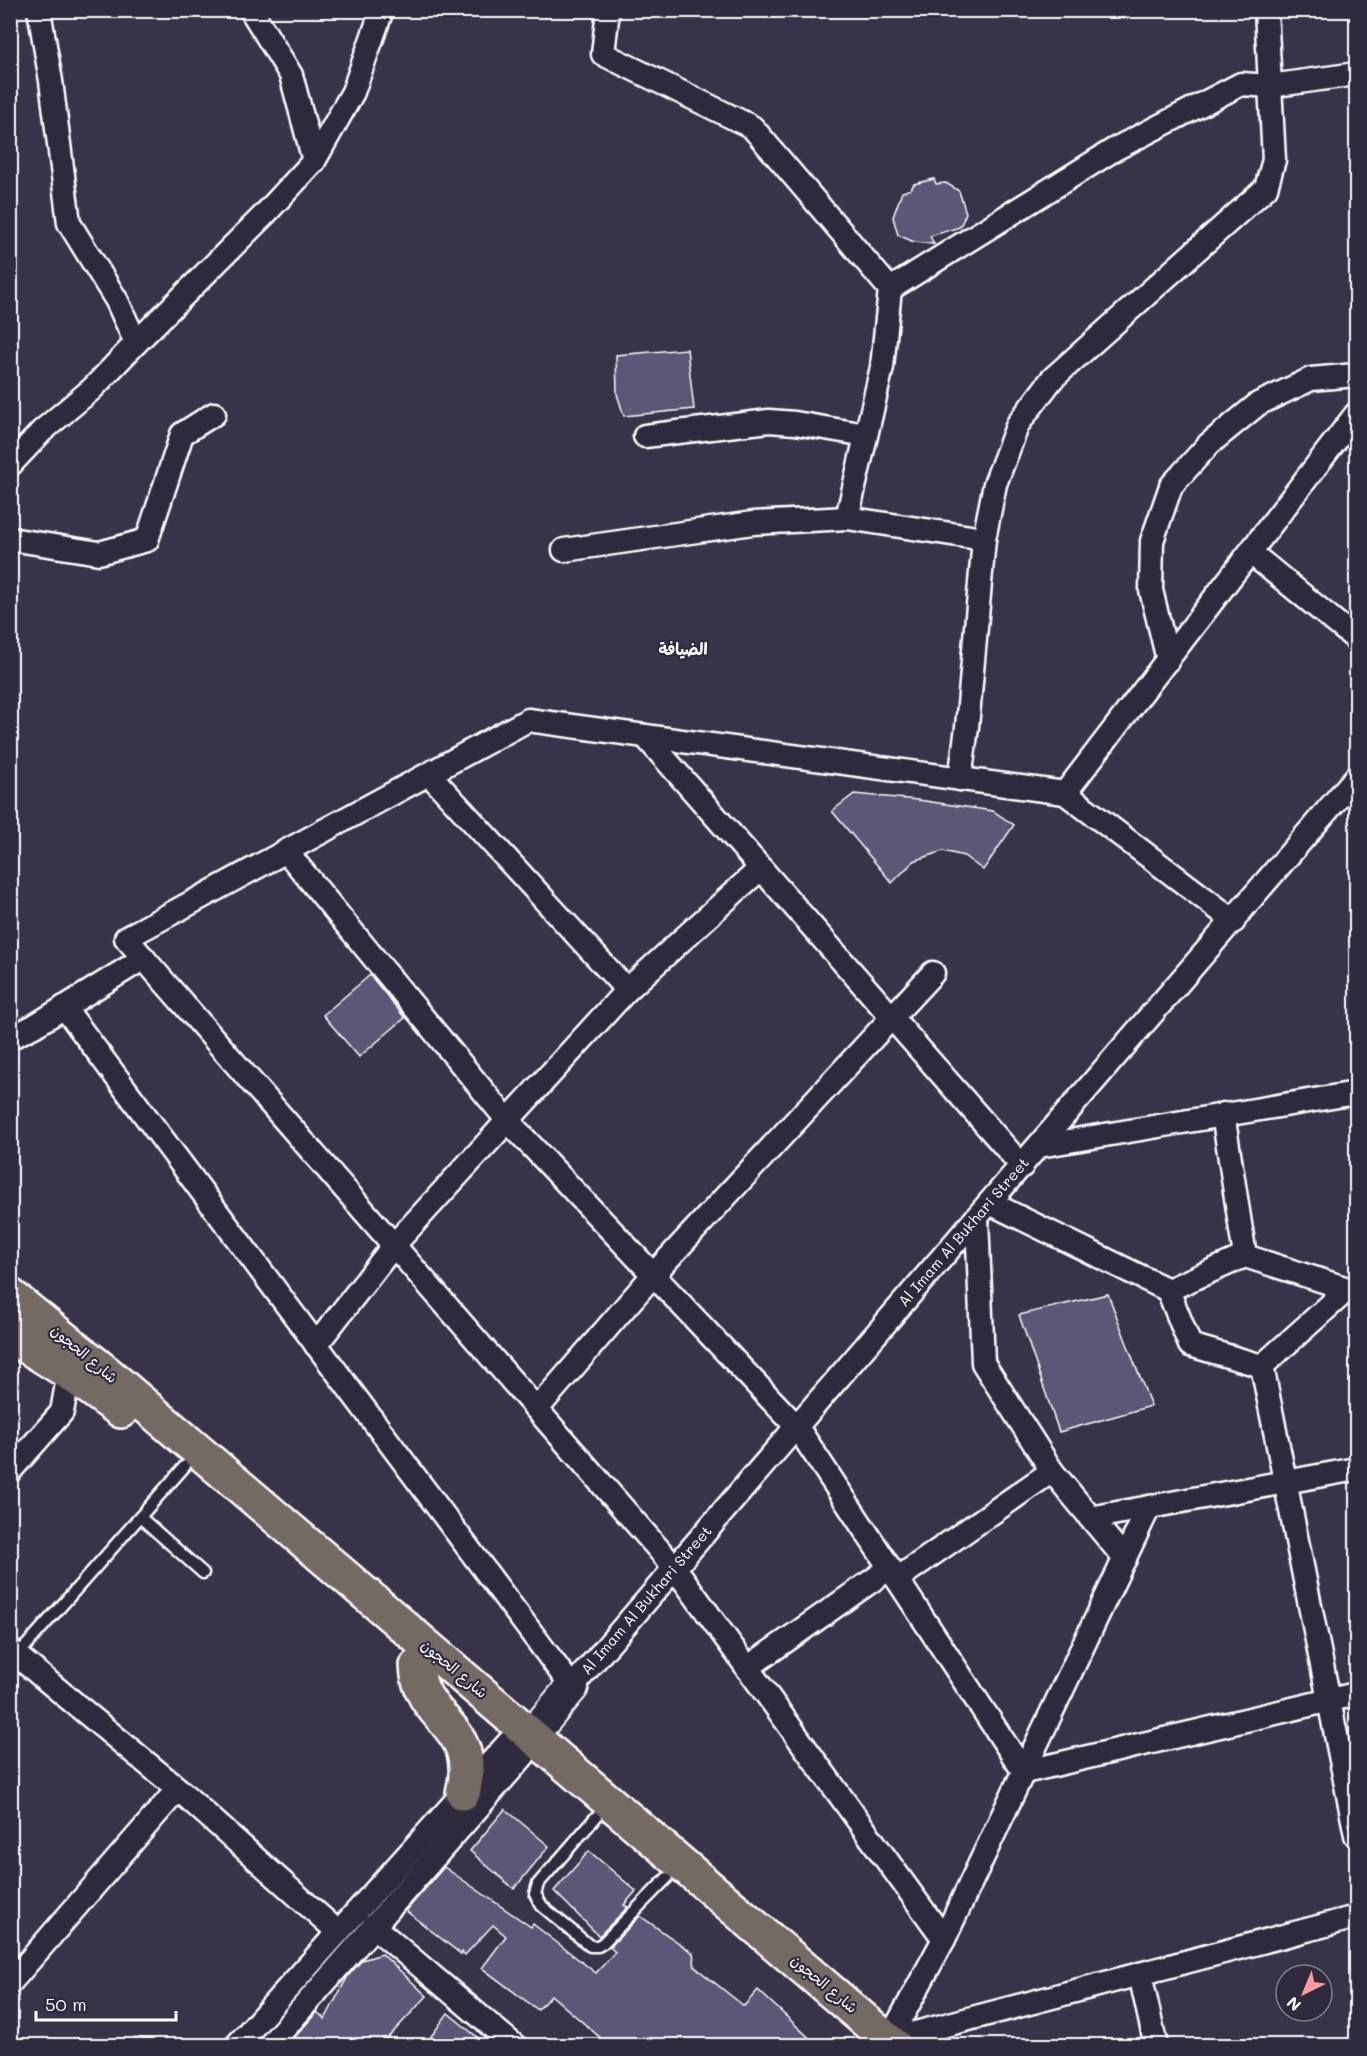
<svg xmlns="http://www.w3.org/2000/svg" width="1367" height="2056" font-family="Mali,'Playpen Sans Arabic',sans-serif">
<rect width="100%" height="100%" fill="#383348"/>
<filter id="ink" filterUnits="userSpaceOnUse"><feTurbulence type="fractalNoise" baseFrequency=".0167" numOctaves="2"/><feDisplacementMap in="SourceGraphic" scale="12" xChannelSelector="R" yChannelSelector="G"/><feConvolveMatrix kernelMatrix="1 2 1 2 8 2 1 2 1" color-interpolation-filters="sRGB"/></filter>
<g filter="url(#ink)">
<!-- building -->
<g fill="#5a5876" stroke="#fff" stroke-width="1.5">
<polygon points="934,179 936,184 946,183 959,191 966,213 960,227 930,236 934,244 914,242 898,235 893,217 902,192 911,189 914,184"/>
<polygon points="687,349 694,409 624,416 617,394 616,355"/>
<polygon points="854,794 918,800 993,811 1014,825 983,870 964,856 943,851 914,861 892,883 832,811"/>
<polygon points="370,975 405,1018 359,1057 323,1015"/>
<polygon points="1108,1294 1151,1406 1059,1432 1019,1315"/>
<polygon points="505,1809 549,1846 514,1889 470,1851"/>
<polygon points="589,1851 636,1891 624,1905 628,1907 599,1936 554,1891"/>
<polygon points="444,1867 531,1927 533,1924 596,1973 615,1952 610,1947 640,1916 693,1953 695,1967 744,2006 758,1990 818,2046 610,2046 551,1995 538,2010 482,1968 506,1936 493,1925 465,1955 462,1952 461,1954 406,1911"/>
<polygon points="382,1954 427,1996 380,2046 287,2046 317,2012 325,2019 348,1976 362,1960"/>
<polygon points="448,2013 488,2046 424,2046"/>
</g>
<g fill="none" stroke-linecap="round" stroke-linejoin="round">
<!-- lane casing -->
<g stroke="#fff" stroke-width="15">
<g id="lane">
<polyline points="140,1517 203,1573"/>
<polyline points="17,1656 185,1466"/>
<polyline points="596,1817 538,1884 535,1894 542,1906 590,1946 598,1946 603,1943 667,1878"/>
</g>
</g>
<!-- street casing -->
<g stroke="#fff" stroke-width="27">
<g id="street">
<polyline points="608,10 603,54 752,127 890,289 882,367 847,518"/>
<polyline points="314,161 353,92 382,10"/>
<polyline points="890,289 1115,149 1241,84 1270,86 1356,74"/>
<polyline points="136,343 265,214 314,161 291,75 251,10"/>
<polyline points="645,436 769,421 795,423 866,435"/>
<polyline points="10,465 42,431 92,389 136,343 117,301 69,223 51,81 39,10"/>
<polyline points="10,539 99,553 147,540 182,434 214,414"/>
<polyline points="564,550 753,523 847,518 984,539"/>
<polyline points="1251,553 1356,639"/>
<polyline points="1168,660 1151,590 1152,541 1171,486 1209,444 1258,404 1311,379 1356,375"/>
<polyline points="645,736 1022,1166"/>
<polyline points="429,774 627,990"/>
<polyline points="960,779 967,727 984,539 995,484 1018,424 1052,379 1266,188 1274,160 1266,10"/>
<polyline points="1065,793 1356,414"/>
<polyline points="286,851 508,1121 797,1427 1024,1772 1356,1694"/>
<path id="s1" d="M64,1007L572,1687L1356,777"/>
<polyline points="10,1038 34,1026 144,958"/>
<polyline points="1223,1114 1245,1256"/>
<polyline points="1039,1146 1356,1093"/>
<polyline points="990,1203 1168,1290 1245,1256 1348,1289 1356,1288"/>
<polyline points="977,1218 983,1363 1052,1471"/>
<polyline points="1348,1289 1262,1366 1356,1835"/>
<polyline points="1168,1290 1190,1345 1262,1366"/>
<polyline points="316,1345 394,1245 627,990 761,868"/>
<polyline points="537,1409 653,1275 933,973"/>
<polyline points="10,1471 62,1412 69,1373"/>
<polyline points="1149,1507 944,1939 889,2040 1356,1917"/>
<polyline points="1090,1518 1356,1469"/>
<polyline points="897,1579 1052,1471 1125,1559"/>
<polyline points="10,1650 178,1789 338,1932"/>
<polyline points="747,1668 890,1568"/>
<polyline points="373,1926 515,2046"/>
<polyline points="944,1939 675,1568 126,938 528,720 1065,793 1234,921"/>
<polyline points="1140,1974 1156,2046"/>
<polyline points="10,1983 178,1789"/>
<polyline points="236,2046 509,1742"/>
<polyline points="269,2046 524,1755"/>
</g>
</g>
<!-- secondary casing -->
<g stroke="#fff" stroke-width="36">
<polyline id="secondary" points="532,1735 572,1687"/>
</g>
<!-- primary casing -->
<g stroke="#fff" stroke-width="38">
<g id="primary">
<polyline points="10,1295 107,1373 895,2046"/>
<polyline points="10,1336 69,1373 121,1411"/>
<path d="M417,1666C419,1722 481,1723 463,1793"/>
</g>
</g>
<!-- lane -->
<use href="#lane" stroke="#2f2a3d" stroke-width="10"/>
<!-- street -->
<use href="#street" stroke="#2f2a3d" stroke-width="22"/>
<!-- secondary -->
<use href="#secondary" stroke="#2f2a3d" stroke-width="32"/>
<!-- primary -->
<use href="#primary" stroke="#756964" stroke-width="33"/>
</g>
</g>
<g text-anchor="middle" stroke-width="4.5" stroke-linejoin="round" paint-order="stroke">
<!-- street labels -->
<g font-size="15" fill="#fff" stroke="#2f2a3d">
<text dy="5" stroke="none"><textPath href="#s1" startOffset="1449">Al Imam Al Bukhari Street</textPath></text>
<text transform="translate(84 1354) rotate(40)" y="5">شارع الحجون</text>
<text dy="5" stroke="none"><textPath href="#s1" startOffset="963">Al Imam Al Bukhari Street</textPath></text>
<text transform="translate(454 1669) rotate(40)" y="5">شارع الحجون</text>
<text transform="translate(824 1984) rotate(40)" y="5">شارع الحجون</text>
</g>
<!-- neighbourhood labels -->
<g font-size="16" font-weight="bold" fill="#fff" stroke="#2f2a3d">
<text x="683" y="655">الضيافة</text>
</g>
</g>
<!-- margin -->
<rect width="1367" height="2056" fill="none" stroke="#2f2a3d" stroke-width="36"/>
<rect x="18" y="18" width="1331" height="2020" fill="none" stroke="#fff" stroke-width="2" filter="url(#ink)"/>
<!-- north arrow -->
<g transform="translate(1304 1993) rotate(223)"><circle r="28" fill="#2f2a3d" stroke="#827f8b" stroke-width="1.5"/>
<path d="M0-4.5L10 22L0 15L-10 22Z" fill="#ff9aa2"/>
<text y="-9" font-size="16" font-weight="bold" text-anchor="middle" fill="#ffffff">N</text>
</g>
<!-- scale -->
<path d="M36 2011v9h140v-9" fill="none" stroke="#ffffff" stroke-width="3"/>
<text x="45" y="2011" font-size="18" fill="#ffffff" stroke="#2f2a3d" stroke-width="4.5" paint-order="stroke">50 m</text>
</svg>
